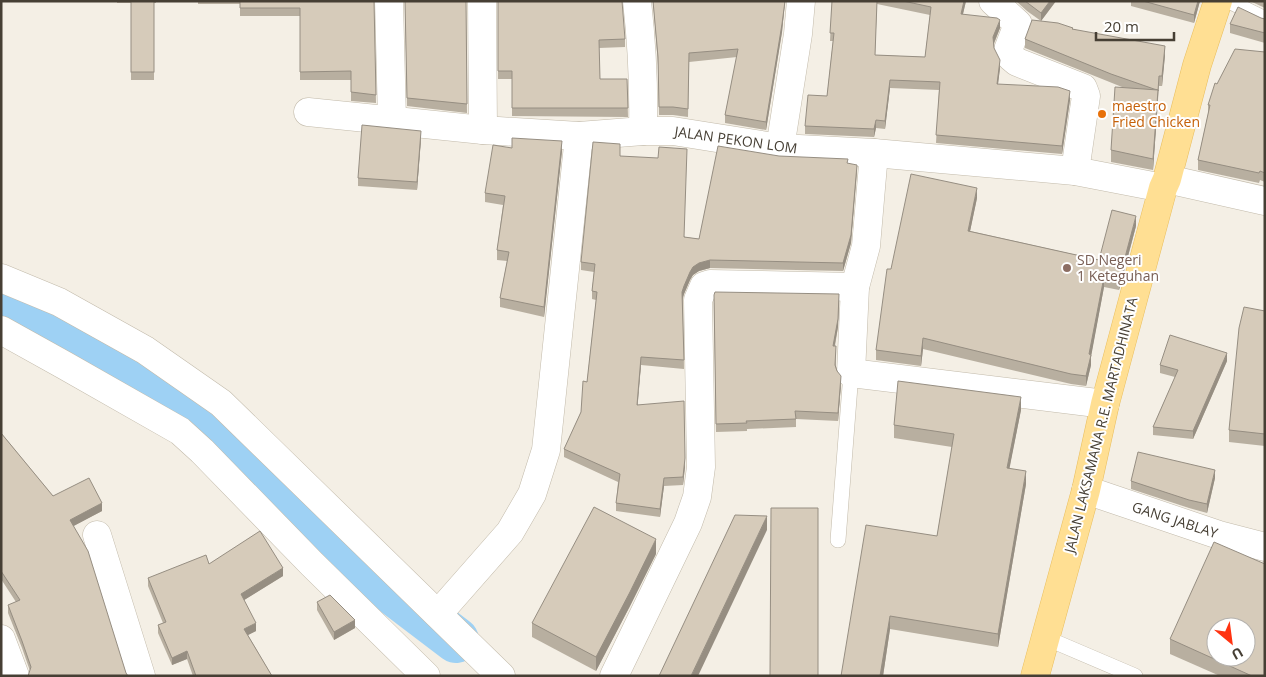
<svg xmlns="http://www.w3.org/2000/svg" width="1266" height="677" font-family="'Open Sans',sans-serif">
<rect width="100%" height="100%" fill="#f4efe5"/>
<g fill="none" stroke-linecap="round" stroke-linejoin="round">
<!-- river -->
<polyline stroke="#9ed1f4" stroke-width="46" points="1,304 63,329 192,405 298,520 456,640"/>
<!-- service casing -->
<g stroke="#c2baaa" stroke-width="16">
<g id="service">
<polyline points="1229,1 1265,19"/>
<polyline points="838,540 851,373"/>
<polyline points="1046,638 1135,676"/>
</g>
</g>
<!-- minor casing -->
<g stroke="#c2baaa" stroke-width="29">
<g id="minor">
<polyline points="389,1 392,120"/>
<polyline points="482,1 483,130"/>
<path d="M637,1C642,45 644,87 643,131"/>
<polyline points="993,1 1018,24 1008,50 1011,57 1017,62 1083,88 1086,96 1075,171"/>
<polyline points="308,112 483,130 579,136 643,131 673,131 780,148 874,153 1075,171 1163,188"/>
<polyline points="780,148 798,34 801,1"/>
<polyline points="874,153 866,246 855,287 851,373 1105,404"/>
<polyline points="1167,179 1265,201"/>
<polyline points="1,278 59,302 145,350 221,403 501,676"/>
<polyline points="1,330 64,365 180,431 202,451 312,564 426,676"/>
<polyline points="1086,490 1219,535 1265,547"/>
<polyline points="97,535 141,676"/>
<polyline points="438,614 510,532 532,494 546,450 579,136"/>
<polyline points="1,639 15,676"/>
<polyline points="614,676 688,523 697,497 701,467 698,300 704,286 710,284 855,287"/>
</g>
</g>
<!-- primary casing -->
<g stroke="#e9be5e" stroke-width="29">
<polyline id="primary" points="1035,676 1086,490 1105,404 1163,188 1167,179 1197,65 1218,1"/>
</g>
<!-- service -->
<use href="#service" stroke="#fff" stroke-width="15"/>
<!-- minor -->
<use href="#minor" stroke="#fff" stroke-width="28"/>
<!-- primary -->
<use href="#primary" stroke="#ffdf93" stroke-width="28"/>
</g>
<!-- wall -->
<g fill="#b8afa0" fill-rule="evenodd">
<polygon points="117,1 156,1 156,3 154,3 154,80 131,80 131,3 117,3"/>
<polygon points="198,1 374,1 376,103 351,101 351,80 300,80 300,16 240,16 240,4 198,4"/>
<polygon points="405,1 466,1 467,113 407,106"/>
<polygon points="498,1 625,39 625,47 599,48 600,79 627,79 628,117 512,116 512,79 498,79"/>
<polygon points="653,1 785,1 782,32 766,130 725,123 725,115 737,57 689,62 688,117 673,115 659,115 658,65"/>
<path d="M832,1H966L963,14L1000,28L994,44V48L1000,68L998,84L1070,100L1062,154L936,143L939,90L890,88L885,129L876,128L874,137L805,134V126L827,96L833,41H830ZM877,4L930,15L925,57L875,55Z"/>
<polygon points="1016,1 1056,1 1041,21 1027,11"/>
<polygon points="1131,1 1200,1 1194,23 1131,6"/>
<polygon points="1250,1 1265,1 1265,8"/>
<polygon points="1261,18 1265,19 1265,43 1230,33 1230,24"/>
<polygon points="1073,29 1165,55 1162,86 1159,86 1153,170 1111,162 1111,150 1122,87 1025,48 1025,39"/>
<polygon points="1265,52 1265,182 1260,180 1259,183 1198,170 1198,160 1208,114 1208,105 1217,84"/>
<polygon points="421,139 417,190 358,186 358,178"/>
<polygon points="512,148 562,151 544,317 500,307 500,298 507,261 497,260 497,250 503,205 485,202 485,193"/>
<polygon points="620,156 685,237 699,239 779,156 848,163 857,173 851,243 843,271 710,268 699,271 693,275 690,280 684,294 683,299 684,369 641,365 637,405 685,466 683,485 664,486 660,517 616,511 616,503 618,482 564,457 564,449 581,412 587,382 596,300 592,299 592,291 594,272 581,270 581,262"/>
<polygon points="977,198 970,231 1099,260 1136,226 1119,290 1104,287 1091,355 1091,365 1086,386 1071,384 923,349 921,366 876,360 876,350 891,269"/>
<polygon points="839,302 838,327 835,346 836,366 841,384 838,421 796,419 796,427 747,429 747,431 716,432 714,303"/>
<polygon points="1265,311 1265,446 1229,442 1229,430"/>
<polygon points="1227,361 1193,439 1153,435 1153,427 1175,377 1160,373 1160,365"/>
<polygon points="1021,410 1009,469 1026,484 998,647 890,629 883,676 841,676 937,536 952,447 894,438 894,425"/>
<polygon points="1,433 53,496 102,511 73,526 30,671 22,648 8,613 8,605 16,602 1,579"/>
<polygon points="1215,478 1207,513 1189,508 1131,489 1131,481"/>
<polygon points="656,554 630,606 596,671 532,637 532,623"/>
<polygon points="209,564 283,576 244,600 256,631 248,635 272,676 193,676 187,659 172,665 158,633 158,625 163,623 148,586 148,578"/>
<polygon points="317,602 355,628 334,640 317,610"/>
<polygon points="1170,639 1265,676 1220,676 1170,654"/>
</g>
<!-- shaded-wall -->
<g fill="#968e82">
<polygon points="785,1 782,32 766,130 766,122"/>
<polygon points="964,1 966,1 961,22 961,14"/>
<polygon points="1050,1 1056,1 1041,21 1041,13"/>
<polygon points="1198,1 1200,1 1194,23 1194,15"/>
<polygon points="1000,20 1000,28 993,45 993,37"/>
<polygon points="1165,46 1165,55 1162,86 1162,76"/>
<polygon points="1000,60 1000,68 997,92 997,84"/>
<polygon points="890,80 890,88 885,129 885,121"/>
<polygon points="1158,90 1158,101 1153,170 1153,159"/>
<polygon points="1070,91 1070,100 1062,154 1062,146"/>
<polygon points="876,120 876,128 874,137 874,129"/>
<polygon points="421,131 421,139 417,190 417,182"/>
<polygon points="562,141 562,151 544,317 544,307"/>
<polygon points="857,165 851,243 843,271 843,263"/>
<polygon points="977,188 977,198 968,241 968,231"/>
<polygon points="1136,216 1136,226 1119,290 1119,280"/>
<polygon points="710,260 710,268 699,271 693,275 690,280 684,294 682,300 682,292 684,286 690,272 693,267 699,263"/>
<polygon points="1104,277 1104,287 1091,357 1091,355 1091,365 1086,386 1086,376 1089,354"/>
<polygon points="839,294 838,327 833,354 833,346"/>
<polygon points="923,338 923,349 921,366 921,356"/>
<polygon points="1227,353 1227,361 1193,439 1193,431"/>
<polygon points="641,357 641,365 637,413 637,405"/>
<polygon points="841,376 841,384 838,421 838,413"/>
<polygon points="1021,397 1021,410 1007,481 1007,468"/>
<polygon points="685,458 685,466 683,485 683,477"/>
<polygon points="1215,470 1215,478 1207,513 1207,504"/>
<polygon points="1026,471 1026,484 998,647 998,634"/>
<polygon points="664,478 664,486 660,517 660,509"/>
<polygon points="102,503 102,511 70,528 70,520"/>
<polygon points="767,516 767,530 698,676 691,676"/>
<polygon points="656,539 656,554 630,606 596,671 596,657"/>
<polygon points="283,568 283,576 241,602 241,594"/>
<polygon points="890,616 890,629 883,676 880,676"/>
<polygon points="355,620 355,628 334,640 334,632"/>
<polygon points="256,623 256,631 244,637 244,629"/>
<polygon points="187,651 187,659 172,665 172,658"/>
</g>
<!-- building -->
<g fill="#d6cbba" stroke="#968e82" fill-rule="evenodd">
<rect x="131" y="1" width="23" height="71"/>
<polygon points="240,1 374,1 376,95 351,92 351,71 300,72 300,8 240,8"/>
<polygon points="405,1 466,1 467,104 407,98"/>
<polygon points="498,1 622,1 625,39 599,40 600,79 627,79 628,108 512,108 512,71 498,71"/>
<polygon points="653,1 785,1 782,24 766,122 725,115 738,49 689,53 688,109 673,107 659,107 658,57"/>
<polygon points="832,1 877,1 875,55 925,57 931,7 903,1 964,1 961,14 997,18 1000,20 993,37 994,48 1000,60 997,84 1058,87 1070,91 1062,146 936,135 940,82 890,80 885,121 876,120 874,129 805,126 808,95 827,96 834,33 830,33"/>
<polygon points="1025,1 1050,1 1041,13"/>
<polygon points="1143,1 1198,1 1194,15"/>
<polygon points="1238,7 1261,18 1265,19 1265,33 1230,24"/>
<polygon points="1032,20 1058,23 1073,28 1072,29 1165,46 1162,76 1159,76 1158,91 1158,90 1154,89 1111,74 1025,39"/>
<polygon points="1235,49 1265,52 1265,173 1260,171 1259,173 1198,160 1210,105 1208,105 1215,83 1217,84"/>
<polygon points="1115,87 1158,90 1153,159 1111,150"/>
<polygon points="362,125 421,131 417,182 358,178"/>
<polygon points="512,138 562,141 544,307 500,298 509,252 497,250 505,196 485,193 493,145 512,148"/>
<polygon points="593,142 620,144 620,156 658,158 659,147 687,149 684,237 699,239 718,146 779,156 848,159 847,163 857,165 851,235 843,263 710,260 699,263 693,267 690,272 684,286 682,292 684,360 641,357 637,405 684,401 685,458 683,477 664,478 660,509 616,503 620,474 564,449 581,412 583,381 587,382 597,292 592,291 595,264 581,262"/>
<polygon points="911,174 977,188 968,231 1099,260 1112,210 1136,216 1119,280 1104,277 1089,354 1091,355 1086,376 1071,374 923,338 921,356 876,350 887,269 891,269"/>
<polygon points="715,292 839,294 838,319 833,346 836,346 835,365 837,371 841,376 838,413 795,411 796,419 746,421 747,423 716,424 714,295"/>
<polygon points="1244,307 1265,311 1265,434 1229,430 1239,328"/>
<polygon points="1170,335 1227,353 1193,431 1153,427 1178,370 1160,365"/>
<polygon points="898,381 1021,397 1007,468 1026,471 998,634 890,616 880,676 841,676 866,525 937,536 954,434 894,425"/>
<polygon points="1,433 53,496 89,478 102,503 70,520 88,551 126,673 128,676 28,676 31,667 22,641 8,605 20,600 1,571"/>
<polygon points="1138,452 1215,470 1207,504 1189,500 1131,481"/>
<polygon points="594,507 656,539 630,592 596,657 532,623"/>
<polygon points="771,508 818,508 818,676 770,676"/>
<polygon points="735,515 767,516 691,676 659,676"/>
<polygon points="260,531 283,568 241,594 256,623 244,629 272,676 196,676 187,651 172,658 158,625 166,622 148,578 206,555 209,564"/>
<path d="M1214,542L1265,564V676H1252L1170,639ZM1216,627H1246V657H1216Z"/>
<polygon points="330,595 355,620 334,632 317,602"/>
</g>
<!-- markers -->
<circle fill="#e8710a" stroke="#fff" stroke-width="2" cx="1102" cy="114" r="5"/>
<circle fill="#8d6e63" stroke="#fff" stroke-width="2" cx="1067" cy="268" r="5"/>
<g text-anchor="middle" stroke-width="4" stroke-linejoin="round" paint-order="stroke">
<!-- food labels -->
<g font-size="14" fill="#c56008" stroke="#fff" text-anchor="start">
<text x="1112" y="111">maestro<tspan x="1112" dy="16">Fried Chicken</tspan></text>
</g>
<!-- street labels -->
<g font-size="14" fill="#463f34" stroke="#fff">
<text transform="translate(736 140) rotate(8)" y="5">JALAN PEKON LOM</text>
<text transform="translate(1101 425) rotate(-76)" y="5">JALAN LAKSAMANA R.E. MARTADHINATA</text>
<text transform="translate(1175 520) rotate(18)" y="5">GANG JABLAY</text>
</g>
<!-- education labels -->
<g font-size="14" fill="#785e54" stroke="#fff" text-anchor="start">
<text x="1077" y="265">SD Negeri<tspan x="1077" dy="16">1 Keteguhan</tspan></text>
</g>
</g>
<!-- border -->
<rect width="1266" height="677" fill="none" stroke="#463f34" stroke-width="5"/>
<!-- north arrow -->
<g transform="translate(1231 642) rotate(151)"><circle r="24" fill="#ffffff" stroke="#b5b2ae"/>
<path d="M0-4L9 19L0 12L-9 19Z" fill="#ff3311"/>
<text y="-8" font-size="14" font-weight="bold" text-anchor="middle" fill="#463f34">U</text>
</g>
<!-- scale -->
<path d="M1096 32v8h78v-8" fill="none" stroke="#463f34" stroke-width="2.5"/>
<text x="1104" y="32" font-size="15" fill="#463f34" stroke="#ffffff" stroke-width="4" paint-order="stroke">20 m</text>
</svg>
